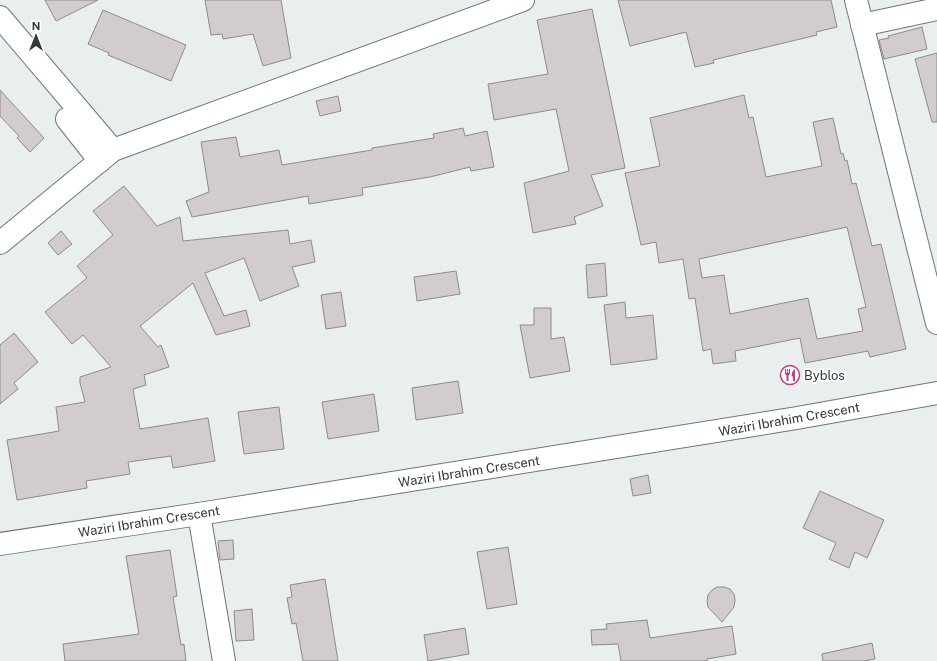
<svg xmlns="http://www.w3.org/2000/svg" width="937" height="661" font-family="'Public Sans',sans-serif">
<rect width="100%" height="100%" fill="#e9efef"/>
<!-- building -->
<g fill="#d2cccf" stroke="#8f8a8c" fill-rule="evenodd">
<polygon points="45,0 98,0 56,21"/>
<polygon points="205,0 281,0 291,58 263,66 253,34 223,39 222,34 211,35"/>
<polygon points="618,0 831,0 837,27 816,32 817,35 713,60 714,63 695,67 686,32 630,46"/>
<polygon points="592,9 625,168 591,175 603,206 574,217 576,224 533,233 524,183 569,171 556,109 494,120 488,84 548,74 537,20"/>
<polygon points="103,10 186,45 171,81 108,55 109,53 88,44"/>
<polygon points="922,27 927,49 884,59 879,40 889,38 888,36"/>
<polygon points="937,53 937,122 932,122 915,59"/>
<polygon points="0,90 44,138 30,152 17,138 19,136 0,116"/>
<path d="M744,95L749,118L753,117L766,177L822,166L813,122L833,118L841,154L843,153L845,161L847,160L852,184L856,183L872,246L881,244L906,349L870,357L868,351L805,363L800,338L735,351L736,361L713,364L711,349L703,351L695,298L689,299L683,259L659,263L656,242L641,245L625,173L660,166L650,118ZM847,227L866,307L858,309L863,331L817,339L808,298L730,314L724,275L702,278L699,259Z"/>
<polygon points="338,96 341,111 320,116 316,101"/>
<polygon points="463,128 465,136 487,131 494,167 471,171 470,167 430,177 362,188 363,195 309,204 308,196 192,217 186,201 209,192 201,142 236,137 240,157 279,150 282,165 372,150 372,148 434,138 433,134"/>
<polygon points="124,186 157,226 180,217 183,241 288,230 290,244 311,240 315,262 292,267 299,286 260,301 244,258 205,273 224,316 246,310 250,326 216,335 193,283 140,326 158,347 161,345 169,367 144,375 146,385 133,389 140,429 208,418 215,461 173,468 171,456 128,462 130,474 86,481 87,488 17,500 7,440 59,431 56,407 85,402 80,383 80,377 111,367 83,335 72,344 45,312 87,278 77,266 113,235 93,211"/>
<polygon points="61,231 72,244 58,255 48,243"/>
<polygon points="605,263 607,296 588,298 586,265"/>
<polygon points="456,271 460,294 417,301 414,277"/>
<polygon points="341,292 346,326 326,329 321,295"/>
<polygon points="625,302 626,318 653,315 657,359 611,365 604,305"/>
<polygon points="534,308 551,308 551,339 564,337 570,371 530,378 520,325 534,325"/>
<polygon points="14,333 38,362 14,383 18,389 0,404 0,345"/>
<polygon points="458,381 463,413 416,420 412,388"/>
<polygon points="374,394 379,431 328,439 322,402"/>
<polygon points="279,407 284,449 244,454 238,412"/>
<polygon points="648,475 651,493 633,496 630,479"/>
<polygon points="820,491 884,520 867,558 855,552 849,568 829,559 836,543 803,528"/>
<polygon points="233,540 234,559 220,560 218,541"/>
<polygon points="508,547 517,604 487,609 477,552"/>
<polygon points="170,550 177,596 173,597 181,645 184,644 186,661 65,661 63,644 139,634 126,556"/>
<polygon points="325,579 338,661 303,661 296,623 292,624 287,598 292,597 290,585"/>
<polygon points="717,587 724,587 730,589 734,594 735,600 734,607 722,622 708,607 707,601 708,595 712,590"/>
<polygon points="252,609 254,640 236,641 234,611"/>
<polygon points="647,620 650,638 732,626 736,654 707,659 707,661 621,661 618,644 592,645 591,630 607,629 606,624"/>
<polygon points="465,628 469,654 428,661 424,635"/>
<polygon points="872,643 875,659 864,661 823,661 822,654"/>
</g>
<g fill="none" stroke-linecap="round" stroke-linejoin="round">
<!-- minor casing -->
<g stroke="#6f7575" stroke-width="24">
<g id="minor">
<polyline points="856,0 937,323"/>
<polyline points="0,17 113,150"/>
<polyline points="862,25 937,9"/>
<polyline points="67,119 100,161"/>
<polyline points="0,243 113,150 523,0"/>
<polyline points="199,514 224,661"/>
<polyline points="0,544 199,514 797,418 937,393"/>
</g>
</g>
<!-- minor -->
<use href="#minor" stroke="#fff" stroke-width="22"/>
</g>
<!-- icons -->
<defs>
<g id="restaurant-ring" transform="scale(1)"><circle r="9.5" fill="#fff" stroke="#bc3b86" stroke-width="1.5"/><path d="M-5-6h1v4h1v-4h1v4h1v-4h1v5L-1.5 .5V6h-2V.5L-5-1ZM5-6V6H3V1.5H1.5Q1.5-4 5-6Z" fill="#bc3b86"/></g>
</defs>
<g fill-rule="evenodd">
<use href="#restaurant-ring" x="790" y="375"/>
</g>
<g text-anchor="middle" stroke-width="4" stroke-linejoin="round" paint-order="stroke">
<!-- poi labels -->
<g font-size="13" fill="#353838" stroke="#fff" text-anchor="start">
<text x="804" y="380">Byblos</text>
</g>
<!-- street labels -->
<g font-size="13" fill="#353838" stroke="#fff">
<text transform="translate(789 419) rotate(-10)" y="5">Waziri Ibrahim Crescent</text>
<text transform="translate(469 471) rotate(-9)" y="5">Waziri Ibrahim Crescent</text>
<text transform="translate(149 521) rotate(-9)" y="5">Waziri Ibrahim Crescent</text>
</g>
</g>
<!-- north arrow -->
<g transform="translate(36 36)" stroke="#ffffff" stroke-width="3" paint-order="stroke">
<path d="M0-3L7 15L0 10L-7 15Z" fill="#353838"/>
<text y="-6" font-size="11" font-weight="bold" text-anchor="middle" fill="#353838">N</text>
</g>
</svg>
